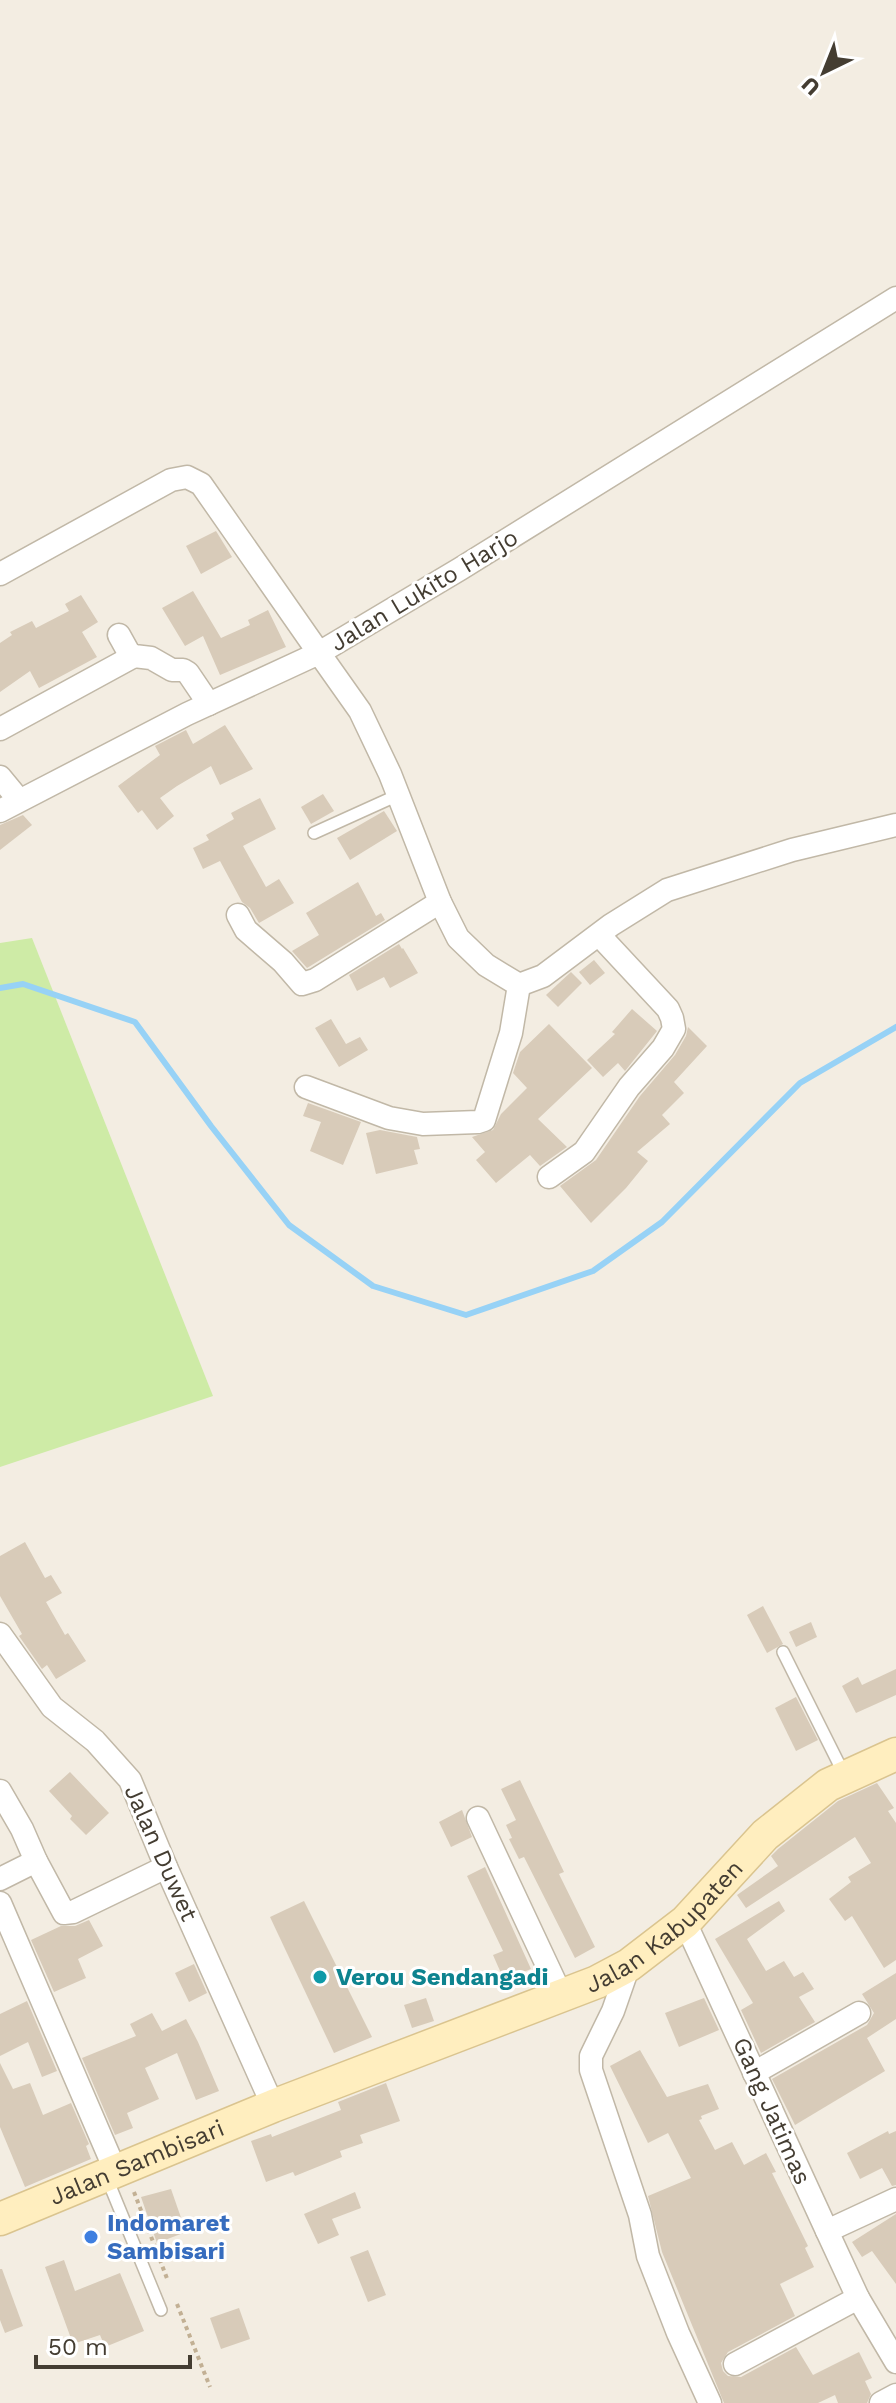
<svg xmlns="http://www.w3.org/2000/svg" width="896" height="2403" font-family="'Work Sans',sans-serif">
<rect width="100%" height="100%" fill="#f3ede2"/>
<!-- green -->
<polygon fill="#ceeba6" points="32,938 213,1396 0,1467 0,943"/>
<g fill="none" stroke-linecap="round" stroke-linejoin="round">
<!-- stream -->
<polyline stroke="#97d2f6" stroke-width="6" points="0,988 23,984 135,1022 211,1126 289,1225 373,1286 466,1315 593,1271 662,1222 800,1083 896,1027"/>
</g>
<!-- building -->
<g fill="#d8cbb9">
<polygon points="216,531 232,557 201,574 186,546"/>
<polygon points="193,591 221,638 250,625 248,620 268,610 286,647 220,675 203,636 185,646 162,608"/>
<polygon points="81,595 98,622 82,632 97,657 39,688 30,671 0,692 0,643 12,635 10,632 32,621 36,628 69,611 65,604"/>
<polygon points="225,725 253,769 220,785 211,766 177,786 160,798 174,816 157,830 142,810 138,813 118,786 160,755 155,746 186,730 193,744"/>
<polygon points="323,794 334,811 311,824 301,807"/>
<polygon points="260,798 276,829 243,846 266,887 279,879 294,903 259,923 250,908 242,902 220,861 203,869 193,848 209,840 206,835 234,819 231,813"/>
<polygon points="384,811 397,831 350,860 337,838"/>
<polygon points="23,815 32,825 0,850 0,825"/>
<polygon points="358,882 376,916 381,913 385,920 307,968 292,951 319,935 306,913"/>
<polygon points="399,944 402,949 403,948 418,973 390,988 384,977 357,991 349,975"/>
<polygon points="594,960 605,973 590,985 579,972"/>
<polygon points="571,972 582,983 558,1007 546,995"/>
<polygon points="632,1009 657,1031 625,1071 618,1063 603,1077 587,1060 615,1034 612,1032"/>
<polygon points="331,1019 346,1044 360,1037 368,1050 339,1067 315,1028"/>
<polygon points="549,1024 592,1068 538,1119 567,1147 540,1166 530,1155 496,1183 476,1160 485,1152 472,1137 493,1130 501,1114 527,1088 513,1073 520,1052"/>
<polygon points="688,1027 707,1046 674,1082 684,1093 662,1115 670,1124 637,1152 648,1161 626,1188 591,1223 560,1186 596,1160 640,1096 675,1055 686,1036"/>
<polygon points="308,1103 361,1122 343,1165 310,1151 321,1122 303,1116"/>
<polygon points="380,1130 417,1137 420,1149 414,1150 418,1164 376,1174 366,1133"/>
<polygon points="25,1542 45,1578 51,1575 62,1593 46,1602 65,1635 68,1633 86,1661 56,1679 47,1665 42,1669 19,1636 22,1634 0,1596 0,1556"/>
<polygon points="763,1606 783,1644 767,1653 747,1615"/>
<polygon points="811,1622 817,1637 796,1647 789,1632"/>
<polygon points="896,1669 896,1695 856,1713 842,1686 858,1677 862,1685"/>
<polygon points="796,1697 818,1740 796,1751 775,1708"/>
<polygon points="70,1772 109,1813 86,1835 70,1819 72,1816 49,1791"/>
<polygon points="520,1780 564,1872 559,1874 595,1947 575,1958 524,1857 519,1859 509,1839 512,1838 506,1825 516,1820 501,1789"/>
<polygon points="877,1783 894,1808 888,1811 896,1823 896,1960 884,1968 852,1916 845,1921 829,1899 851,1882 848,1877 871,1863 855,1837 746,1908 737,1895 778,1866 771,1856 778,1849 838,1801"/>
<polygon points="462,1810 472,1837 451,1847 439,1822"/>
<polygon points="485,1867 531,1969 504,1980 493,1955 503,1951 467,1876"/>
<polygon points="304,1901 372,2037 334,2053 270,1917"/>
<polygon points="779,1901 785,1911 747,1939 766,1971 784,1961 794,1977 803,1972 814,1989 799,1997 815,2022 761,2053 741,2010 753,2003 715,1939"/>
<polygon points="89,1920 103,1946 78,1959 86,1978 54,1992 31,1940 61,1926 75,1926"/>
<polygon points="194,1964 207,1993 189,2002 175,1973"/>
<polygon points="896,1973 896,2019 867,2038 885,2071 795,2125 772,2079 867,2025 874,2013 862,1994"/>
<polygon points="426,1998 434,2021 412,2028 404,2005"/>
<polygon points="704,1998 719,2030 679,2047 665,2013"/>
<polygon points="27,2001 57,2071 42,2077 28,2042 0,2056 0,2014"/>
<polygon points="152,2013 162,2031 186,2019 198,2042 219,2091 196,2100 177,2053 145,2068 159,2099 127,2113 133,2128 115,2135 82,2058 136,2036 130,2024"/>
<polygon points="640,2050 667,2097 708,2084 719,2109 701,2116 702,2119 699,2120 715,2150 732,2142 744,2165 766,2153 776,2172 772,2173 808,2246 805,2248 814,2267 780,2284 795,2316 728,2352 721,2363 723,2371 728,2376 741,2377 796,2347 813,2375 859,2352 872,2378 865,2381 871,2394 867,2403 838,2403 835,2395 818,2403 724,2403 662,2252 648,2196 691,2178 668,2133 648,2143 610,2066"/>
<polygon points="0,2063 13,2089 30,2083 43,2115 71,2103 89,2144 86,2146 91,2159 25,2187 0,2127"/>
<polygon points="386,2083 400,2121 360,2135 363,2143 340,2151 342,2157 295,2176 293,2172 266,2182 251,2141 271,2134 272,2137 341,2110 338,2102"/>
<polygon points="888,2131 889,2134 896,2131 896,2185 892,2186 882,2168 860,2179 847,2153"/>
<polygon points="171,2189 186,2232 157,2243 141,2197"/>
<polygon points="355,2192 361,2208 332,2219 339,2235 318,2244 304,2214"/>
<polygon points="896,2214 896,2284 872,2251 862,2257 852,2242"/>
<polygon points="368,2250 386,2295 368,2302 350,2257"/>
<polygon points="64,2260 75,2291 120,2273 144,2331 105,2347 100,2335 73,2344 45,2267"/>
<polygon points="0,2269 2,2269 23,2326 5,2333 0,2320"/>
<polygon points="239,2308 250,2339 221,2349 210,2318"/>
</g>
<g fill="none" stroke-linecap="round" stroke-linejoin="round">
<!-- service casing -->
<g stroke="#c1b8a7" stroke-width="14">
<g id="service">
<polyline points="314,833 398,795"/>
<polyline points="783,1652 845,1776"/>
<polyline points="106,2176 161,2310"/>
</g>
</g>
<!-- minor casing -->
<g stroke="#c1b8a7" stroke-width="25">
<g id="minor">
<polyline points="0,574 171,480 187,477 201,484 319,653 460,569 896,298"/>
<polyline points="119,635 129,653 134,656 151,658 172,670 183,670 188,673 209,704"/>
<polyline points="0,729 134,656"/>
<polyline points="0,777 19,800"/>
<polyline points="0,811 187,714 319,653 360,711 390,774 440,902 458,938 486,965 519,985 543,976 611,925 667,890 792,850 896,825"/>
<polyline points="238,915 246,930 283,962 302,984 315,980 440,902"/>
<polyline points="306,1087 389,1118 423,1124 478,1122 484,1120 511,1033 519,985"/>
<polyline points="549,1177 584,1152 629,1087 663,1048 674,1029 672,1018 668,1009 600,936"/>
<polyline points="0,1634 52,1707 95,1741 130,1780 166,1867 273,2106"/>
<polyline points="0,1791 22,1829 36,1861 64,1913 73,1912 166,1867"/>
<polyline points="478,1818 562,1997"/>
<polyline points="0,1879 36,1861"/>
<polyline points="0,1903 116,2172"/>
<polyline points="685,1922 827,2231 896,2199"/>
<polyline points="629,1965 613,2011 591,2056 591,2070 640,2215 648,2256 678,2333 710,2403"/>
<polyline points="754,2073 859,2013"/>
<polyline points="827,2231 858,2298 896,2362"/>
<polyline points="735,2364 858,2298"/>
<polyline points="881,2403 896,2395"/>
</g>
</g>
<!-- secondary casing -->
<g stroke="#dac48f" stroke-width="35">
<g id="secondary">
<path id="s1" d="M0,2219L273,2106L597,1982L629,1965L685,1922L765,1835L828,1785L896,1754"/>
</g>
</g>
<!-- path -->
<g stroke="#c2b094" stroke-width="4" stroke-dasharray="4 4" stroke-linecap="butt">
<polyline points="134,2192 168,2281"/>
<polyline points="177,2304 210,2387"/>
</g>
<!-- service -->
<use href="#service" stroke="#fff" stroke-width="11"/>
<!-- minor -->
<use href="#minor" stroke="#fff" stroke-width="22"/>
<!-- secondary -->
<use href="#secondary" stroke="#ffeebf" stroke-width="32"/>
</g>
<!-- markers -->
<circle fill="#0f9aa8" stroke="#fff" stroke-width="3" cx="320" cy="1977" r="8"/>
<circle fill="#3f7fe0" stroke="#fff" stroke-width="3" cx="91" cy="2237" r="8"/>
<g text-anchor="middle" stroke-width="6" stroke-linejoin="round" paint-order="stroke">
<!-- street labels -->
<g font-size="24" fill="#443d32" stroke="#fff">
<text transform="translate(424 590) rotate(-31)" y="8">Jalan Lukito Harjo</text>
<text transform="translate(161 1853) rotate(66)" y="8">Jalan Duwet</text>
<text dy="8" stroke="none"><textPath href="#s1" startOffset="730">Jalan Kabupaten</textPath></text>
<text transform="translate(772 2111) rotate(66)" y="8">Gang Jatimas</text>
<text dy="8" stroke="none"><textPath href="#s1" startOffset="148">Jalan Sambisari</textPath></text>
</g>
<!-- culture labels -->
<g font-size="24" font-weight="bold" fill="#0d838f" stroke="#fff" text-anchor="start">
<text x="336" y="1985">Verou Sendangadi</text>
</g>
<!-- shop labels -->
<g font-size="24" font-weight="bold" fill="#366cbe" stroke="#fff" text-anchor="start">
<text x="107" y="2231">Indomaret<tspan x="107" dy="28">Sambisari</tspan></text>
</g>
</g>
<!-- north arrow -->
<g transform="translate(824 72) rotate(223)" stroke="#ffffff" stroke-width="6" paint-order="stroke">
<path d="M0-6L14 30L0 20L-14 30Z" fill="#443d32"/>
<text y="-12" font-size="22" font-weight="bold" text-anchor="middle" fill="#443d32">U</text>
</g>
<!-- scale -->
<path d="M36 2355v12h154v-12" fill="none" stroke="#443d32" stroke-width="4"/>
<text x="48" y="2355" font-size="24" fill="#443d32" stroke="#ffffff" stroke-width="6" paint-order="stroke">50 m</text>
</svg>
